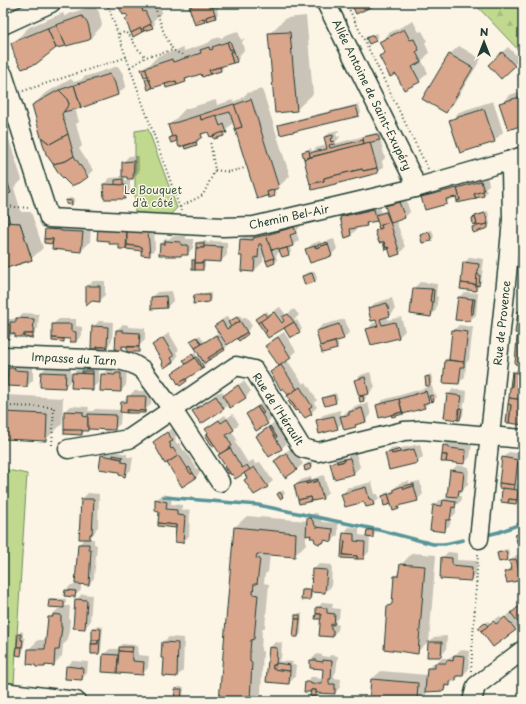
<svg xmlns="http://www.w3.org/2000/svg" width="526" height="704" font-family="'Playpen Sans',sans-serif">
<defs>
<pattern id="forest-firs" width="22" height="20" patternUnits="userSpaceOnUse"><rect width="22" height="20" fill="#c1d98f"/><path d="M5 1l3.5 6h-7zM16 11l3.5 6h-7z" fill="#a5bb7c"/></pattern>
</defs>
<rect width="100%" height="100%" fill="#fcf5e5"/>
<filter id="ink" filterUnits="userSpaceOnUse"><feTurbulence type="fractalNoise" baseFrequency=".025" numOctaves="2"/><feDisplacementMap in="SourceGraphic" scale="8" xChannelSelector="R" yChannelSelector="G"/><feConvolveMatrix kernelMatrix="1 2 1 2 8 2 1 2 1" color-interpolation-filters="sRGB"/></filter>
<g filter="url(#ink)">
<!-- green -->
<g fill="#c1d98f" stroke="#708b62">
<polygon points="148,129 177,208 170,215 135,213 135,131"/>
<polygon points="3,469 27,474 14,684 6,682 9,625 3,624"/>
</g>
<!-- forest -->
<polygon fill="url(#forest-firs)" stroke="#708b62" points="474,3 523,3 523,55"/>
<!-- shadow -->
<g fill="#0003">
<polygon points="118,3 158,3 162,12 153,21 155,24 152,27 126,19 129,16 127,12 123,14"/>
<polygon points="192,3 224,3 217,10 218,14 215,17 190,7 193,4"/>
<polygon points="94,5 99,12 102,25 100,28 89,40 55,47 12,44 29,27 63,13 65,17 69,14"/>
<polygon points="306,16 313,94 296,110 269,34 286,18"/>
<polygon points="413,21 419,32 422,31 427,40 425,43 429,53 422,61 428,73 419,81 396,73 381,57 385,52 380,42 389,33"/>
<polygon points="238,31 241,40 245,38 242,42 244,50 239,56 239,58 237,61 223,65 223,68 221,70 202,73 190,77 185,81 169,82 149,88 146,80 149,77 142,69 145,66 149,65 158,56 183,48 184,51 208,43 213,39 221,37 221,39 225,35"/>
<polygon points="376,33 378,37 375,40 367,38 370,36"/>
<polygon points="459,46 481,59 454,103 446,112 424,99 450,54"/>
<polygon points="508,47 520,59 501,78 489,65"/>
<polygon points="8,61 9,66 7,68 3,66 3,64"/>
<polygon points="118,66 123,74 126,86 118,94 75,108 79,122 76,124 82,146 79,149 93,170 87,176 33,106 44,94 71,79 74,82 81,80 84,77"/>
<polygon points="262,89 290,176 278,187 275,188 277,193 274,195 234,122 226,130 226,132 224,135 215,138 209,131 206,132 198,138 199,141 196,144 185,146 187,143 170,138 172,136 169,126 185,109 216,100 217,105 233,100 233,102 240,99 240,100 247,93"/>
<polygon points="523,91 523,124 501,104 509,95"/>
<polygon points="493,101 503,132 494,141 451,121 459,112"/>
<polygon points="359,104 361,113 358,115 279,125 282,123"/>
<polygon points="3,121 22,180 14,188 21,212 31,212 43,248 31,259 3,267"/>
<polygon points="338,130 339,131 336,134 337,137 340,136 340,137 334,144 379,132 382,137 380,138 385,158 382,161 383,167 378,172 312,188 304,152 306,150 311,148 312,152 316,148 327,145 325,137 331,132"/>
<polygon points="129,156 139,156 139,172 133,178 125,176 125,180 130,180 130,192 125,198 104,184 110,178 123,177 123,162"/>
<polygon points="487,176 489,185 485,188 487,192 484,195 475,198 457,196 452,197 446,203 423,197 428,191"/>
<polygon points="405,197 410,212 404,218 396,220 405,247 400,253 389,246 376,231 380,226 378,219 376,220 370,222 366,225 356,227 357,229 351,235 346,236 341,217 347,212 379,204 381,212 387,210 386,206 392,200"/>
<polygon points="69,198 75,198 74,201 72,204 67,201"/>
<polygon points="488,211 490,224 488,227 473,228 477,223 473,218 479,214"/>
<polygon points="55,220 91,224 90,242 81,251 53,243 45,242 46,229"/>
<polygon points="300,222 301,226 296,231 299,240 293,245 290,246 291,252 289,254 281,250 276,255 277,260 275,262 264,249 263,262 254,271 243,255 241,239 250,231"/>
<polygon points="154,227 155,249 149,255 143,250 120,248 120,243 99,228"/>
<polygon points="432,230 434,237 431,240 421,235 424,232"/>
<polygon points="172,236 186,236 186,239 193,239 193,248 187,254 161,244 166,238 169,239"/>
<polygon points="334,239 337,249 331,255 306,250 312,244 320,241 321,243"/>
<polygon points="200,241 206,241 206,242 209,243 211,241 227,242 227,255 221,261 205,260 205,266 203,269 193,269 193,260 196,258 197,243"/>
<polygon points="470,257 484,259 481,282 478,285 478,287 475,290 464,263"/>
<polygon points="315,271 317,279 315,282 303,276 306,273"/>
<polygon points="93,281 105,281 105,295 99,301 91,300 87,287"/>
<polygon points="420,282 437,284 436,296 438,297 436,310 431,316 411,313 414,288"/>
<polygon points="172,291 173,301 167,307 152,308 152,298 157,292"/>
<polygon points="465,292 478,293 476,315 470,320 459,297"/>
<polygon points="197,293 211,293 211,299 209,301 195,295"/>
<polygon points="392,298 395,310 390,316 387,316 388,320 401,317 405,331 399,337 372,344 368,329 373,323 378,322 369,308 375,303"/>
<polygon points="280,307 286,315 294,309 299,315 293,321 293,322 297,320 302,329 299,331 289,325 268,337 259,317 267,311 269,314"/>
<polygon points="523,307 523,364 518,338 523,333 519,312"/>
<polygon points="23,313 39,314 38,328 35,331 35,334 32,337 14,333 9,338 3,337 3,319 14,319 17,317 19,317"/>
<polygon points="239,315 242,319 246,317 252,326 246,332 246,335 238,339 242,336 241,335 226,345 227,347 206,361 207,363 206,364 188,377 189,378 186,381 173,373 179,368 186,363 184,360 186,357 195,352 197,356 200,354 194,339 200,335 204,342 219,332 216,326 221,320 228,316 231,321"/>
<polygon points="59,319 76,319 76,326 82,327 82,335 76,341 71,341 71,338 66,338 63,341 53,340 53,324"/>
<polygon points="345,319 349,333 343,338 337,340 339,346 336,348 321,346 324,343 317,331 322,325"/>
<polygon points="99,321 113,322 112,340 106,349 93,327"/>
<polygon points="123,324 128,325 128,327 145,328 145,340 135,350 128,351 128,346 125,346 121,350 117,330"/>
<polygon points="459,325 473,327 469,360 466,363 465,377 459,383 444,382 446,360 451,356 453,331"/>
<polygon points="284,332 296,351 287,360 303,384 306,382 317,400 314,403 317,407 311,413 297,408 295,409 289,395 283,387 271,372 279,365 267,346 272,340"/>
<polygon points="169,333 179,350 176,352 178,356 173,362 165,367 164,362 153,345 159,340"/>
<polygon points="14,363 33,366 33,380 27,386 8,377 3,383 3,366 8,367 8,369"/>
<polygon points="47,366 71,367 71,375 78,368 99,369 98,383 92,388 72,379 65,387 41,386 42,372"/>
<polygon points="520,367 523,367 523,424 514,372"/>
<polygon points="122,368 127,368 126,385 121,391 102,375 108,369 120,370"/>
<polygon points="370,372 375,387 369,393 365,394 366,398 364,400 360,397 363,394 356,380 361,375"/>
<polygon points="431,374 433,382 430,385 427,385 426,378 429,375"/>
<polygon points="244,381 251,391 246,397 231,407 229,404 224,409 201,423 194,411 199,405 211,398 218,392 218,393 222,391 225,395 230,390"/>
<polygon points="432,386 434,394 435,393 437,397 432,401 431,398 429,400 430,402 424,407 393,416 392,414 377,405 383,400"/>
<polygon points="453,389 467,391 466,401 464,403 463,416 460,419 448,395"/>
<polygon points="134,391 151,391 151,404 146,409 147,410 145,412 121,411 120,424 114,429 111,429 108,432 105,432 105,429 89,428 84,430 84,432 82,434 65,411 71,406 89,407 88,411 93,411 95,409 121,410 122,403"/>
<polygon points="336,393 338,399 335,402 323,399 326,396"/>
<polygon points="6,395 63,398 62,424 45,440 3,438 3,397"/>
<polygon points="263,402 273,417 267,423 257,430 247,414 253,409"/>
<polygon points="368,403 371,415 365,421 359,423 355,426 343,422 337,428 317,420 323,415 340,410 341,417 347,411 351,410 355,406"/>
<polygon points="233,414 239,424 232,431 237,440 235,442 248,463 253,460 256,465 260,462 273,481 267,486 248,477 244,472 221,454 206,429 212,424 225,415 227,418"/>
<polygon points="275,422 287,443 282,448 269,456 257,436 263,430"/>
<polygon points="173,428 178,434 175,437 176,439 175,440 177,444 179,443 184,451 185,450 197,469 199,468 201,471 196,477 182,486 154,442 160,437"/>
<polygon points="449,440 454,441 454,443 472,444 470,457 465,463 444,446"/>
<polygon points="420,444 423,457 417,462 386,454 391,448 397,447 397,449"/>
<polygon points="292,448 303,464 297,469 285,477 275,461 280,455"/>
<polygon points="108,450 127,454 127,457 133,457 131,470 125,475 102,456"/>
<polygon points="509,452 523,454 520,478 517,481 517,484 523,485 522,493 519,496 518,501 516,503 503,458"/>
<polygon points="356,453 360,467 354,473 335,478 331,463 337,458 342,456 343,458 348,457 351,454"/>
<polygon points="312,462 313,466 311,468 305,466 307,463"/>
<polygon points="457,465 469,467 468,484 464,488 464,490 458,496 461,496 461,501 456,505 456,513 451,518 450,525 444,530 434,505 440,500 444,500 449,495 451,471"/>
<polygon points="324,475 328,492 323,498 295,486 301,480 311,477 312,479"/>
<polygon points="409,481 409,483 420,481 423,494 417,500 404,503 398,509 392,502 383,496 385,493 392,491 400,483"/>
<polygon points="372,482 375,494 378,494 379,498 374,504 365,500 343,494 348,487 352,487"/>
<polygon points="283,490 285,494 282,496 278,494"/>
<polygon points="88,493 99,494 98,527 96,529 95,532 89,539 94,539 94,544 97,545 94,578 89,584 77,583 79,544 85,538 82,499"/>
<polygon points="162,494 172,496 171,504 182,505 182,510 190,510 189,536 183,542 177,527 160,511 156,500"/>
<polygon points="314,513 317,513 322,522 338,523 338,535 332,541 325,540 322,543 312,534 306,535 306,544 294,556 270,554 268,572 265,574 264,583 269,584 265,627 262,630 261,651 263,651 261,693 253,701 220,701 235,527 247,516 308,521 308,518"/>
<polygon points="349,527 359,528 359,535 367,536 368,530 370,527 375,528 375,534 372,537 370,537 369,552 363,558 344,533"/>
<polygon points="522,529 523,529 523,544 516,535"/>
<polygon points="508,549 510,556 507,559 498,553 500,551"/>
<polygon points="448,552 457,553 457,560 477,561 476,574 470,580 442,558"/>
<polygon points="412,553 436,555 429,642 434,637 447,636 446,650 441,656 428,656 429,641 417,652 388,607 393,603 395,576 400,572 401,565"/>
<polygon points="522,554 523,558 523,579 508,582 505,572 512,566 510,561 516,555"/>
<polygon points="319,564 332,565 331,587 325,592 313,591 312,596 310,599 303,590 305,588 312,588 313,570"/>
<polygon points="71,585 81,585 81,590 75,596 66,590"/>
<polygon points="82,594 92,595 90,622 85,628 76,600"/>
<polygon points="52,598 66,599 66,604 64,606 70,606 69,619 70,619 68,640 63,645 62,656 53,665 46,664 44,666 29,649 38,640 47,640 49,618 58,609 60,609 63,607 50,601"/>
<polygon points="323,602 333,603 332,608 340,609 339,618 336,621 336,624 339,625 338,630 332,636 322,618 317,608"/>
<polygon points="523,603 523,623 520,624 515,629 482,626 488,621 490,623 500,616 502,619 512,612 512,613"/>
<polygon points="299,613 302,613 301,634 298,636 296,615"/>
<polygon points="96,626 103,627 101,651 99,653 93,629"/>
<polygon points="21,631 23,632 23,638 25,638 23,652 21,654 19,634"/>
<polygon points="169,637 184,638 183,671 177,676 165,657 163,642"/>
<polygon points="275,642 282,643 281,658 278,661 293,662 292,665 296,665 295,677 289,683 267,681 270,648"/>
<polygon points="122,644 135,645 135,646 138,646 137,652 138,652 138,655 149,656 148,668 142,674 103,672 104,654 110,649 120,649 120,647"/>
<polygon points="460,650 470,651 468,670 463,675 460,675 456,680 455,680 443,690 426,691 426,699 424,701 370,701 372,679 381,671 427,675 428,669 433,663 437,663 442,658 450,658 453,655 455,655"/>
<polygon points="317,654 322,655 322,656 329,657 330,655 338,656 336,672 334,675 334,678 341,679 340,687 335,693 318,692 316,696 311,691 305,691 306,682 311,677 316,677 316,678 322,679 323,678 324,668 311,660"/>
<polygon points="72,661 88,662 87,673 82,679 67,667"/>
<polygon points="179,687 184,687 183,699 180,701 176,689"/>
</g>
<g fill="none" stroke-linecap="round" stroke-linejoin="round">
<!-- stream -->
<g stroke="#599499" stroke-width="3.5">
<polyline points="164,497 258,505 379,530 433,544 445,544 463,540"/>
<polyline points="487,535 499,532 523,523"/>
</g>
</g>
<!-- building -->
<g fill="#d9a68c" stroke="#1f3d34">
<polygon points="122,3 141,3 144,8 142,9 143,12 145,11 151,24 143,28 144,31 142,32 141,28 131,33 125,19 128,17 126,14 123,15 118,5"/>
<polygon points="191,3 211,3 215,14 206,17 207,21 205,22 204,18 194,22 189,7 192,6"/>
<polygon points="351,3 374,3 375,5 356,14"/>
<polygon points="215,14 216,18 207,21 206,17"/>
<polygon points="82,16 88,24 91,37 89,40 66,46 56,25"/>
<polygon points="204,18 205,22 195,25 194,22"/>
<polygon points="151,24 153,28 144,31 143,28"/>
<polygon points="56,25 66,46 56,48 47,28"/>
<polygon points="47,28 56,48 36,64 22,69 15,57 11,43"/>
<polygon points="141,28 142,32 133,37 131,33"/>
<polygon points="404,29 410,40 414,39 419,50 416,52 421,62 412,67 420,82 404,90 396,74 390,77 379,56 385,53 379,42"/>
<polygon points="290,32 297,111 275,113 268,33"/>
<polygon points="373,35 376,41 369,44 366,38"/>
<polygon points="230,41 233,49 230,50 227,42"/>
<polygon points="227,42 230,50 233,49 234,51 230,52 233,63 209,70 211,74 202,77 201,74 185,79 186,82 177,85 176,81 152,88 145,68 172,59 173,62 201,53 200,50 209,47 210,50 213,49 212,47"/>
<polygon points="234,51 237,62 233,63 230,52"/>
<polygon points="502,52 515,66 501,79 488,65"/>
<polygon points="449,54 473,68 446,113 422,99"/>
<polygon points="220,67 221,71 211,74 209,70"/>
<polygon points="145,68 148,76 144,77 141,69"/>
<polygon points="110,74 115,83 118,95 81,108 74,85"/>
<polygon points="148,78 152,88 148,90 145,79"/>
<polygon points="176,81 177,85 166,88 165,84"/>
<polygon points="74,85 81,108 63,112 69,104 66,97 59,90"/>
<polygon points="59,90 66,97 69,104 62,114 68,134 50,144 41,137 32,105"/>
<polygon points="523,96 523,125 508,130 499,103"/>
<polygon points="251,99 279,188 267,192 269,195 257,199 235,129 242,127 234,105"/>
<polygon points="234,104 242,127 235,129 230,112 201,120 200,115"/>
<polygon points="356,106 359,116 280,135 278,125"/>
<polygon points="484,109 495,142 460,153 449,120"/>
<polygon points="200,115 201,120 216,115 220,126 224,124 227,133 225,133 225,132 210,137 208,132 201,134 202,137 196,141 196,142 179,147 175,136 172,137 168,125"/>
<polygon points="223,132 224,136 214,139 213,136"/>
<polygon points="68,134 74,156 66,161 53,164 46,154 41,137 50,144"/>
<polygon points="377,134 380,140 364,144 363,137"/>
<polygon points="333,135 333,138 330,139 331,142 334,141 335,144 329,145 330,148 363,140 364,144 310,157 309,153 327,149 324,137"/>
<polygon points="175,136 177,141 171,143 169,138"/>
<polygon points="196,142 197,145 185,149 184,146"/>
<polygon points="370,142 377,168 363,171 362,169 324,178 324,181 310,184 304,159"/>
<polygon points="309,150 310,157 304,159 302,152"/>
<polygon points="74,156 88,177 81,182 71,186 60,175 53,164 66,161"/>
<polygon points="134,161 133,179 127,179 127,177 122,177 122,162"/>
<polygon points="3,168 11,193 3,195"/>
<polygon points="377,168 378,173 312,190 310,184 324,181 324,178 362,169 363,171"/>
<polygon points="123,179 123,185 115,185 115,180"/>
<polygon points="481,181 484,191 474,194 476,199 457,203 457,201 460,200 457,188"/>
<polygon points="103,184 125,185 125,199 104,199"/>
<polygon points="457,188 460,200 457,201 456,197 446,199 447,204 425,210 421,197"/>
<polygon points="273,190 275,196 269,198 267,192"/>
<polygon points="483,191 484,196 476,198 474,194"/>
<polygon points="3,200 10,223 20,223 32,260 3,269"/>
<polygon points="66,200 72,201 72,205 66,204"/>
<polygon points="399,202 405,218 391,223 385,206"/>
<polygon points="374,209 377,221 366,223 367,226 350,229 351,236 345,238 340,217"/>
<polygon points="386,212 390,222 381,225 382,228 379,229 378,226 379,226 375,215"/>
<polygon points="485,213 488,224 477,226 475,216"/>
<polygon points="475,217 477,224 473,225 472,218"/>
<polygon points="3,222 20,223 32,260 3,269"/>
<polygon points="390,222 400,254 391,257 388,247 386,248 384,242 379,243 375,231 382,228 381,225"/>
<polygon points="488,224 488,228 473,233 472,227"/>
<polygon points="294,227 296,233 290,235 293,246 279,250 279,248 271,250 266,235"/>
<polygon points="98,228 127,230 126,249 119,249 119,244 109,244 109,241 97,240"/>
<polygon points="45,229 61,230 61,231 83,232 81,252 52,249 53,239 44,239"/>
<polygon points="127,230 148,232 150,256 141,255 142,247 127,245"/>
<polygon points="429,232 432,241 422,243 420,235"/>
<polygon points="266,235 274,258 266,261 261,244 259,244 258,258 255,257 254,272 241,271 242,256 239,256 240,239 253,240 253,238"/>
<polygon points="44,239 53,239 52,244 44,243"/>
<polygon points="165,241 181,242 181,245 188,245 188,255 181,255 181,256 165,256 165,255 159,255 160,244 165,244"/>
<polygon points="327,242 328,244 316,248 315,246"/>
<polygon points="383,242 384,242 386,248 388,247 389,248 385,250"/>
<rect x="196" y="243" width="8" height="5"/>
<polygon points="328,244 332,256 310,263 305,249 315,246 316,248"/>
<polygon points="127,245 142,247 142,251 126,249"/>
<polygon points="204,246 222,247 221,262 203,261 203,263 195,263 196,248 204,248"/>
<polygon points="287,248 289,255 282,257 279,250"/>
<polygon points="274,258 275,263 268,266 266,261"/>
<rect x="192" y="260" width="3" height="10"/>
<polygon points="463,262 479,264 476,285 461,283"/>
<rect x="195" y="263" width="8" height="7"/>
<polygon points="312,273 315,282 305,285 302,276"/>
<polygon points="477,274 480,275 479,286 476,285"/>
<polygon points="522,279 523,279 523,294 520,293"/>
<polygon points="461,283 476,285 476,291 460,289"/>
<polygon points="86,286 100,286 100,302 92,301 86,306"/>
<polygon points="413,288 432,289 430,302 433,302 431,317 410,314"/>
<polygon points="432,289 434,290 433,302 430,302"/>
<polygon points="194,295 209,295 209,302 193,304"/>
<polygon points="166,296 167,308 151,309 151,297"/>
<polygon points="458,297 473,299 470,321 455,320"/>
<polygon points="473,299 475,299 473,314 471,314"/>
<polygon points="387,303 390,316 380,319 382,325 395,322 399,338 371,345 366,329 378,326 376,320 371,321 368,308"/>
<polygon points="518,311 523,312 523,334 515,333"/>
<polygon points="274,312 282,323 284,321 282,317 288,314 294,322 268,338 265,333 267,331 260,321"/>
<polygon points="264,313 267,317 258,323 255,319"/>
<polygon points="237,317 240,321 231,327 228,322"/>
<polygon points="16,318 34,319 33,334 24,334 24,337 15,337 15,334 10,333 10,322 16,322"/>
<polygon points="222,321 227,329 240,321 247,332 227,345 214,326"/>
<polygon points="260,321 267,331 265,333 258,323"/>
<polygon points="294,322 300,332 290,338 284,328"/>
<polygon points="3,324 10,325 9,339 3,338"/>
<polygon points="52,324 71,324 71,331 76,332 76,342 70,342 70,339 52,338"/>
<polygon points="339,324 344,339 320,346 316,331"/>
<polygon points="92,326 108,327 107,347 97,347 97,349 91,349"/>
<polygon points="116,330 123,330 123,332 140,333 139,347 122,346 121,351 115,351"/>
<polygon points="452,330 468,332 464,362 449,360"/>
<polygon points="247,332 248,334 239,341 237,339"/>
<polygon points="24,334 33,334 33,338 24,337"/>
<polygon points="216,335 224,348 208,358 209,360 204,363 195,348"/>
<polygon points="197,337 202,344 195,348 190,341"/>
<polygon points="278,337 291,358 279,366 265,346"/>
<polygon points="517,337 523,338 523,365 515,364"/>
<polygon points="52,338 64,339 64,342 52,341"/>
<polygon points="163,338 174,356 171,358 173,362 164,368 162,364 163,363 152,345"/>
<polygon points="335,342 337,349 322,353 320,346"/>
<polygon points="97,347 107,347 107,350 97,349"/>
<rect x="127" y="347" width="12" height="5"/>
<polygon points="224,348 225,350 209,360 208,358"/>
<polygon points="192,354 195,358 186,364 183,360"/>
<polygon points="197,357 204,368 202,369 195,358"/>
<polygon points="195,358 202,369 178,384 172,373"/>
<polygon points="445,360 464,362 464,367 461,367 459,384 443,383"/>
<polygon points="281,365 297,389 288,395 283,388 281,390 270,372"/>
<polygon points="8,368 15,368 14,370 28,371 27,387 7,386"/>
<polygon points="82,371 93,371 93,374 82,373"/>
<polygon points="41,372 66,373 65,388 40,387"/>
<polygon points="512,372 513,372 512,387 510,387"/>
<polygon points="513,372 523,373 523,400 509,398 510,387 512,387"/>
<polygon points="72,373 93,374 93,391 91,391 91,389 71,388"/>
<polygon points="116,373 121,373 121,392 100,391 101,374 115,375"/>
<polygon points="429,376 430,386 426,386 425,377"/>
<polygon points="365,377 369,394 359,396 354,380"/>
<polygon points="186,379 187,381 180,386 178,384"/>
<polygon points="238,385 246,398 230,408 223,396"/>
<polygon points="300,387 312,406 309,408 312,414 305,418 301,413 300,414 287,396"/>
<polygon points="426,391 429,402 423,404 425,408 403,414 399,399"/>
<polygon points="447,394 462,396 460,408 459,408 458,420 444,418"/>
<polygon points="334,395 336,403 325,406 322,398"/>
<polygon points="433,395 434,401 431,402 429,396"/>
<polygon points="127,396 146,396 145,411 127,410 127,413 120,412 121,402 127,402"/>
<polygon points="216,396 224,409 201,424 192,411"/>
<polygon points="363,396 364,401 360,402 359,397"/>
<polygon points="509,398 523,400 523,425 509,423 511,405 508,404"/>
<polygon points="399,399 402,412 379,418 376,405"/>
<polygon points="290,400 297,410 295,411 288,401"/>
<polygon points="508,404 511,405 509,423 506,423"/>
<polygon points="259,406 264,413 262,414 257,407"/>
<polygon points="257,407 268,424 256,431 246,414"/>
<polygon points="362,408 366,422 355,425 356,427 344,430 340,416 349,415 349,412"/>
<polygon points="459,408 462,408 460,420 458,420"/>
<polygon points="127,410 145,411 145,413 127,413"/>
<polygon points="64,411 83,412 83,416 88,417 88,431 64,430"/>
<polygon points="3,412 47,414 46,441 3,439"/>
<polygon points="402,412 403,414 392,417 391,415"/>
<polygon points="88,414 116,415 115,430 88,429"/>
<polygon points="334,416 338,429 319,434 316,420"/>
<polygon points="227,419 234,430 226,435 232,446 220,454 207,434 208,433 205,429 219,420 221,423"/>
<polygon points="270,426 277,437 275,438 269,427"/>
<polygon points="269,427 282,449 269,457 256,436"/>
<polygon points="64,430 82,430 82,435 64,434"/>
<polygon points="167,432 173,441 169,443 171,445 170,446 171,449 173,448 178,456 165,464 153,442"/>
<polygon points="207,434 215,446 213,447 205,435"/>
<polygon points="443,445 449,446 449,448 466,450 465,464 446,462 447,455 442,455"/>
<polygon points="230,448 242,468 247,465 250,470 235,479 232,474 231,475 218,455"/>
<polygon points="400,449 401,452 392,454 391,452"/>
<polygon points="414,449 418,463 389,470 385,453 391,452 392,454"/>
<polygon points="286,453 297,470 285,478 274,461"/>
<polygon points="101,455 122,459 122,462 127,463 125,477 119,475 119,472 99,469"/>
<polygon points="113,455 123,457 122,459 113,457"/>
<polygon points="179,455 191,474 193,473 196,478 182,487 167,463"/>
<polygon points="442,455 447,455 446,462 441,462"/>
<polygon points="502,457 518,460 515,485 499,483"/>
<polygon points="350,458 354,474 334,479 330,463 337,461 337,463 345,461 344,459"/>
<polygon points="344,459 345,461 337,463 337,461"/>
<polygon points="310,464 311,469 305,471 304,466"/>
<polygon points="225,466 230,473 228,474 224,467"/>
<polygon points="189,467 193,473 191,474 187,469"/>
<polygon points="254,467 268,487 254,495 244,480 247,478 244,473"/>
<polygon points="450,470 464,472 462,491 459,490 458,497 447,496"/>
<polygon points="318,479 318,481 306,484 306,482"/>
<polygon points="318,481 323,499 312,501 311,497 298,500 294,485 306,482 306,484"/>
<polygon points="499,483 515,485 514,490 499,488"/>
<polygon points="414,484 414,486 404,489 403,486"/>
<polygon points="403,486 404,489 414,486 418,501 398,506 399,509 393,511 388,494 394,492 394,489"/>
<polygon points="366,487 369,499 372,499 374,505 366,507 364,502 345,507 341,494"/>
<polygon points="502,488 518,490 517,500 509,499 508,503 501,502"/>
<polygon points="280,492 283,497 280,499 277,494"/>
<polygon points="388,494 391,504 384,506 382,496"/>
<polygon points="311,497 312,501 299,504 298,500"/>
<polygon points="81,499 94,499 92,534 90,534 90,539 79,539"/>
<polygon points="155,499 167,502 166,509 177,510 177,515 185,516 183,543 175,542 176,525 158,523 159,512 155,511"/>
<polygon points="509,499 517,500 516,504 508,503"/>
<polygon points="443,500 456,502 455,508 452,507 450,520 446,520 445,532 430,530 433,505 442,506"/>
<polygon points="307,518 311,518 316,527 333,529 332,542 324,540 324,542 319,544 315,542 314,538 310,538 311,535 306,536"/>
<polygon points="158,523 176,525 176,528 158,526"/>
<polygon points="234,527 296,533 295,557 257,554 256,558 260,559 257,584 254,584 253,594 258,595 254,639 251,640 250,651 250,662 252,662 250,701 219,701"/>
<polygon points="367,530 373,530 373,538 366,537"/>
<polygon points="343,533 354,534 354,541 365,542 364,559 357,559 357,556 343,555 345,541 342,540"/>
<polygon points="523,533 523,545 518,546 515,535"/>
<polygon points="342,540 345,541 343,555 357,556 357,559 341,558"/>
<polygon points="78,544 89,544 89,550 91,550 89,585 75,584"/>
<polygon points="506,551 508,560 499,562 497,553"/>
<polygon points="441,557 452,558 452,565 472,567 471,581 440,579"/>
<polygon points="516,559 520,573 522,572 523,580 507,583 504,572 512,570 509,561"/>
<polygon points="400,564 425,566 418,654 384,649 387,607 392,604 394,576 398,576"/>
<polygon points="312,569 327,570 325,593 311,592"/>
<polygon points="65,590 76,591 75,597 64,596"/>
<polygon points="302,590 311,590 310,600 301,600"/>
<polygon points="75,599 87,600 85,629 73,628"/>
<polygon points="49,600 64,601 64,608 48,607"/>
<polygon points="523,603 523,624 521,626 511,613"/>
<polygon points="316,607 327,608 327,613 335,614 334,625 331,624 331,630 333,630 333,637 319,636 321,614 316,614"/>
<polygon points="53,614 61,615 61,627 62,627 59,650 55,650 54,666 45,665 45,667 36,667 35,665 27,664 28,649 45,649 48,617 53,617"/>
<polygon points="316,614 321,614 321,619 315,619"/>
<rect x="295" y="615" width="5" height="4"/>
<polygon points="505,617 516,630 493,647 481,631 493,621 496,624"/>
<polygon points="295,619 300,619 298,637 293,637"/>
<polygon points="485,623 488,626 481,631 478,628"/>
<polygon points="92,628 101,629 100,640 92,640"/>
<polygon points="18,634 21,634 21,640 23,640 22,647 17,647"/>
<polygon points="92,640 98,640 98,644 91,644"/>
<polygon points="98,640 100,640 99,654 91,654 91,644 98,644"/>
<polygon points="162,642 178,643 177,677 163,676 164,658 161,658"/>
<polygon points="428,642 442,642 441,657 427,657"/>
<polygon points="17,647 22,647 21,656 16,655"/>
<polygon points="119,647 133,647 132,652 119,651"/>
<polygon points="269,647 277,648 276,665 273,665 273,669 290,671 289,684 266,682"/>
<polygon points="119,651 132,652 132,658 133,658 133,661 144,662 143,675 117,673"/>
<polygon points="103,654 118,655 117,673 102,672"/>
<polygon points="454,655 465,656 463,676 456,676 456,681 450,680 450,686 445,685 444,691 425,692 427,668 435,668 435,663 446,663 447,660 453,661"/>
<polygon points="310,660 316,660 316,661 323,662 323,660 332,661 331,679 329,679 329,684 335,684 335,694 316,693 316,690 311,690 310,692 304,692 305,682 311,682 311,684 317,684 317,683 322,683 323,669 310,668"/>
<polygon points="276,663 290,665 290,671 273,669 273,665 276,665"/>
<polygon points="66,666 83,668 82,680 65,679"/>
<polygon points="371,679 418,683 417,701 369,701"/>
<polygon points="175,689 182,689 181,701 174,701"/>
<polygon points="311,690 316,690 316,697 310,696"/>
</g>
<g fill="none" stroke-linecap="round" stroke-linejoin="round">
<!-- minor casing -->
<g stroke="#1f3d34" stroke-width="21">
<g id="minor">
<polyline points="326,3 412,176 415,188"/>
<polyline points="3,25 51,3"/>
<polyline points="3,74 49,218 223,227 254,226 415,188 508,161 523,156"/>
<polyline points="3,356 119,360 133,364 143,370 172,409 220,482"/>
<polyline points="68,449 129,439 236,366 254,370 302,448 318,452 404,431 422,430 523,439"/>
<polyline points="479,539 508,264 512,219 511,169 508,161"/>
<polyline points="3,692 76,701"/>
<polyline points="472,701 476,686 523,650"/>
</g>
</g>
<!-- path -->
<g stroke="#1f3d34" stroke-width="2" stroke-dasharray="1 3" stroke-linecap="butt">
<polyline points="107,3 181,211"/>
<polyline points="155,3 155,7 164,33 173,50 182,55"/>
<polyline points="346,3 428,169"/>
<polyline points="119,34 125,32 130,36 137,48 146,57"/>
<polyline points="130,67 146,57 173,50"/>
<polyline points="23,91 127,57"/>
<polyline points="215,170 229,172 245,168"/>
<polyline points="3,206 30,208"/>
<polyline points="180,207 203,195 215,170 210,141"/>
<polyline points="3,406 54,407 52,445 54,445"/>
<polyline points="471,671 478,554"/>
</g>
<!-- minor -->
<use href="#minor" stroke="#fcf5e5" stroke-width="18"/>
</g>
</g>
<g text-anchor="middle" stroke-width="3" stroke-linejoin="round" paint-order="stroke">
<!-- street labels -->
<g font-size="11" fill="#1f3d34" stroke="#fcf5e5">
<text transform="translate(372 95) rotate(64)" y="4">Allée Antoine de Saint-Exupéry</text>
<text transform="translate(289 217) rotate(-12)" y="4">Chemin Bel-Air</text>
<text transform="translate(502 323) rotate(-84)" y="4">Rue de Provence</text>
<text transform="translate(74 359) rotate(3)" y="4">Impasse du Tarn</text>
<text transform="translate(278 409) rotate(57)" y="4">Rue de l'Hérault</text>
</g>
<!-- park labels -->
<g font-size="11" fill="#3f5c46" stroke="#fcf5e5">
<text x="153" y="194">Le Bouquet<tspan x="153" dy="13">d'à côté</tspan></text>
</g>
</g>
<!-- margin -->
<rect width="526" height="704" fill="none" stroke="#fcf5e5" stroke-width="16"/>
<rect x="8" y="8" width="510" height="688" fill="none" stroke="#1f3d34" stroke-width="1.5" filter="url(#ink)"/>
<!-- north arrow -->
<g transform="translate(484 42)" stroke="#fcf5e5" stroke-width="3" paint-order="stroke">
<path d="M0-3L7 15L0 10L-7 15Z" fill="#1f3d34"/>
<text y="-6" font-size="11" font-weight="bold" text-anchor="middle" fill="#1f3d34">N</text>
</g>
</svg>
